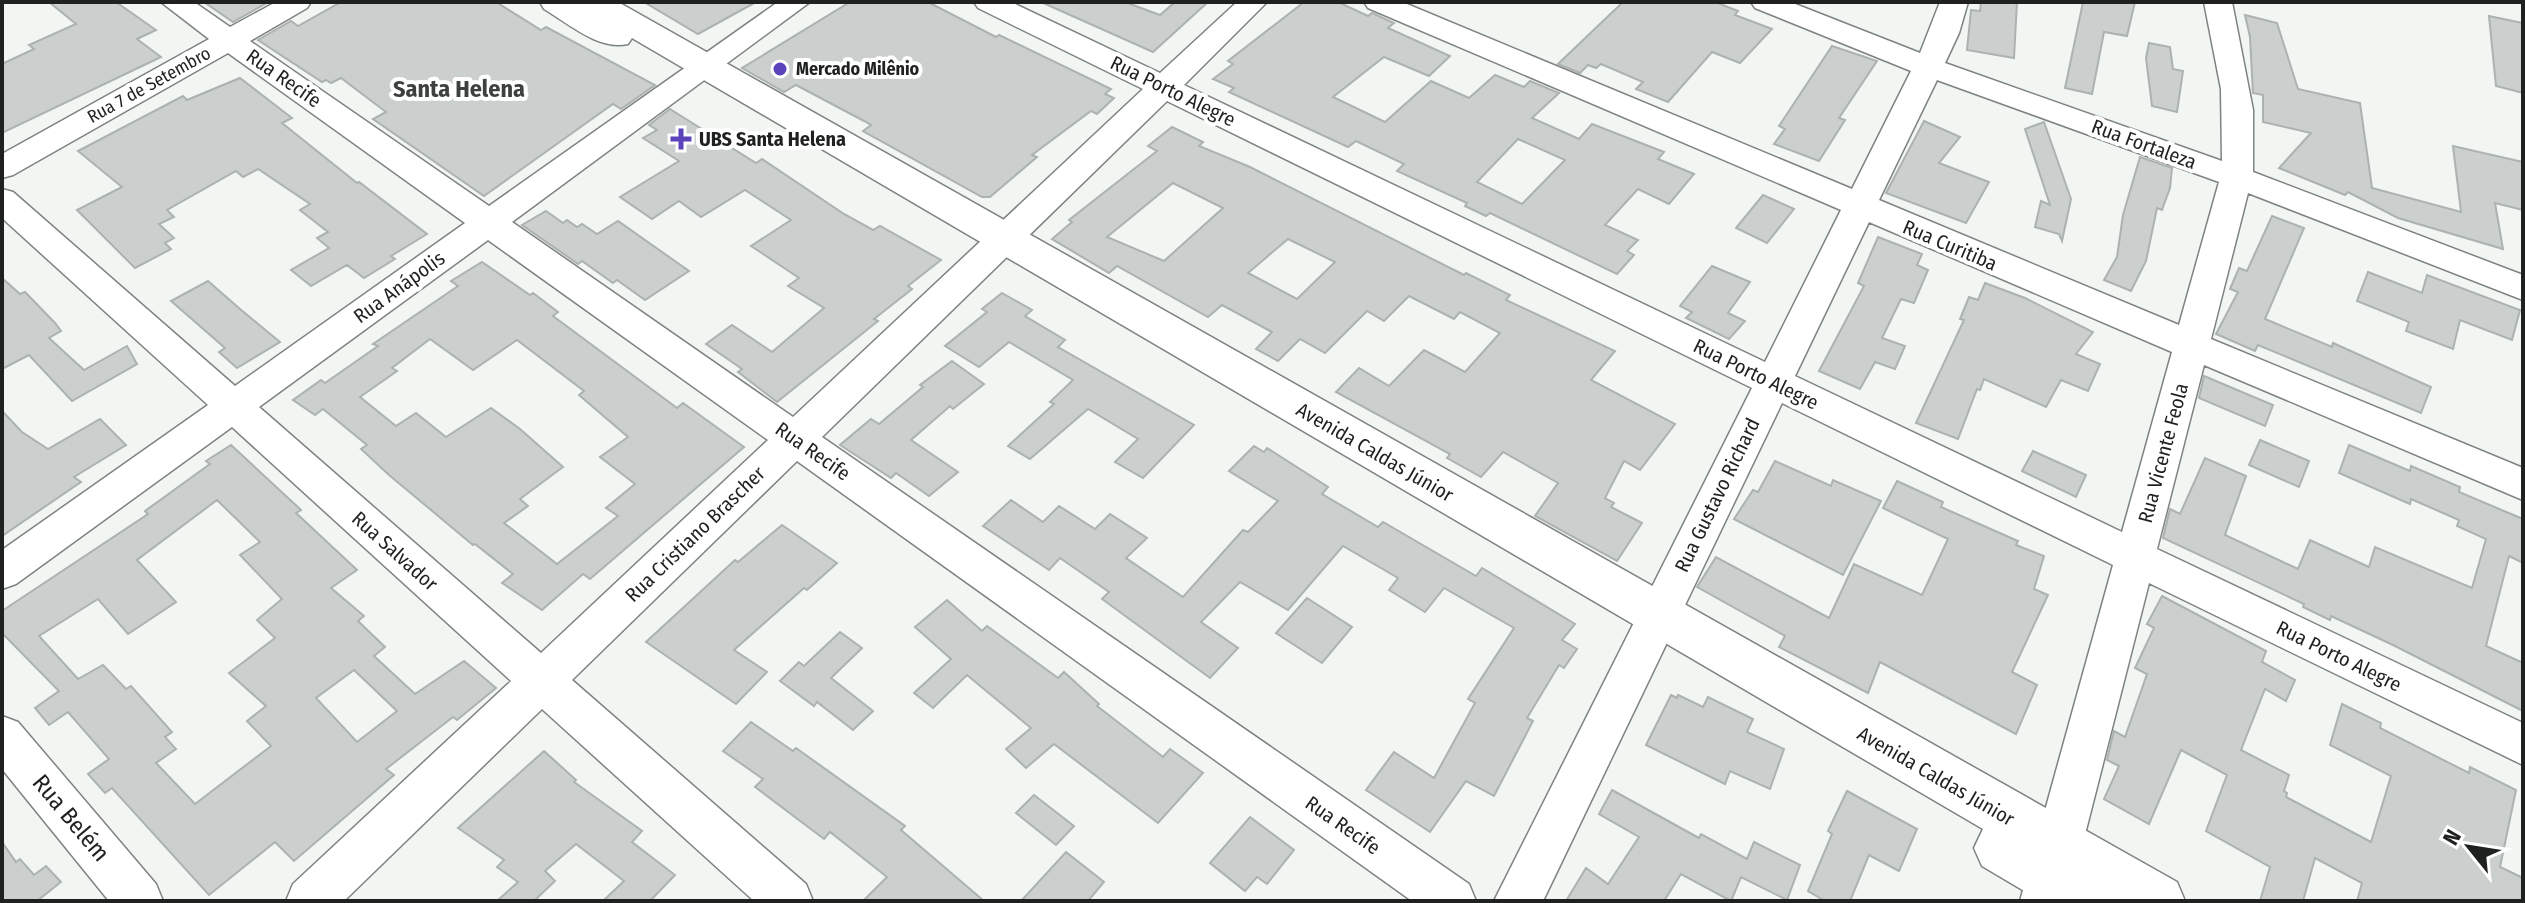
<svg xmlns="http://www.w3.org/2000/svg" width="2525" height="903" font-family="'Fira Sans Condensed',sans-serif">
<rect width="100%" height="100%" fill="#f1f6f3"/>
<!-- building -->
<g fill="#cbd0cf" stroke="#acb1b1" stroke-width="2" fill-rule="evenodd">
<polygon points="49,2 116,2 156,30 137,39 161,57 2,133 2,64 34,49 29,45 76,24"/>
<polygon points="204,2 262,2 265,4 233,22"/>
<polygon points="341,2 496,2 541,30 546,27 655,85 621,109 613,104 484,196 373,119 386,112 341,78 331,83 326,80 322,82 258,40 291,21 298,26"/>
<polygon points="644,2 756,2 698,34"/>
<polygon points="850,2 928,2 996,37 999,35 1111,89 1105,94 1114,98 1097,114 1091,111 1032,155 1037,157 990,197 982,197 863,131 871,125 864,121 796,85 784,92 742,68"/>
<polygon points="1041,2 1125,2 1160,15 1175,2 1208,2 1153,52"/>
<path d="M1304,2H1338L1368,16L1372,13L1394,23L1388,28L1450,56L1429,76L1384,57L1333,97L1385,122L1431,81L1469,98L1495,75L1524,87L1530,81L1559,93L1532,118L1579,139L1592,124L1664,152L1658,159L1694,174L1669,204L1638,189L1605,225L1638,240L1627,251L1634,255L1617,274L1490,213L1486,216L1465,206L1467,203L1397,171L1404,164L1356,141L1348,147L1229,92L1234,88L1213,79L1233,64L1228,61ZM1518,139L1565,160L1522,204L1477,182Z"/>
<polygon points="1623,2 1715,2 1738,11 1735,15 1772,29 1740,63 1712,52 1668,102 1636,89 1643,82 1601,64 1596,68 1588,65 1580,73 1558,64"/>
<polygon points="1981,2 2017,2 2014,58 1967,50 1971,10 1980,11"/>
<polygon points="2083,2 2135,2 2127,36 2104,32 2092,94 2065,88"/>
<polygon points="2245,15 2277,23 2298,89 2360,103 2372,188 2461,212 2453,146 2523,162 2523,210 2495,203 2503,249 2398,218 2348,192 2345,195 2279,168 2311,133 2263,122 2263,95 2253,93 2250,37"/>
<polygon points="2489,16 2523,23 2523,93 2496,86"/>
<polygon points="2149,43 2170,47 2173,69 2183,71 2177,112 2152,106 2146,58"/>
<polygon points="1832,46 1877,61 1839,118 1845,120 1819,161 1774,144 1785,129 1779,126"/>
<polygon points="240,78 292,118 282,123 357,183 359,182 427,234 391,256 395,259 364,278 347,265 311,286 291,270 329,248 317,238 328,232 300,210 310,204 258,169 243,177 236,171 167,210 174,217 159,224 174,238 165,243 171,249 135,268 77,210 122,187 78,151 183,96 187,100"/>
<polygon points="670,109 756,163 762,159 844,214 873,230 880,226 941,260 908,286 912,289 874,319 878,321 777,402 738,372 742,369 706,344 732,325 772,352 824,308 788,286 799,278 751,246 791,220 745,190 701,217 679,201 652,219 620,197 679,161 643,138 657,130 649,125"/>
<polygon points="1924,121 1960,137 1939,163 1989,182 1966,223 1886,193"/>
<polygon points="2044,122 2071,199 2062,241 2059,234 2035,227 2041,201 2050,205 2025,129"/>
<path d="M1172,127L1203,142L1199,146L1250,167L1464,275L1466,273L1510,295L1506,300L1615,351L1591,380L1675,424L1640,470L1624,461L1605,498L1614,503L1611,507L1642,523L1617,561L1535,516L1558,483L1503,452L1481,477L1447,458L1450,454L1336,392L1359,368L1389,386L1424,350L1465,372L1500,333L1460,312L1454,319L1409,296L1384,321L1367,311L1325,353L1300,339L1278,361L1256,349L1272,332L1222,305L1208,317L1117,266L1109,273L1052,239L1072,222L1069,220L1157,151L1148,146ZM1173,183L1223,208L1164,261L1107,237ZM1288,239L1335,262L1297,299L1248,273Z"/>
<polygon points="2140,157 2172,168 2170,188 2162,210 2157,208 2146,261 2131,291 2104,280 2117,257 2123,215"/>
<polygon points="1763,195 1794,209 1767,243 1736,228"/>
<polygon points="546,211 563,223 567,220 577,227 582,224 597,234 618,221 689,271 645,300 617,280 613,283 582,261 578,264 522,225"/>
<polygon points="2272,216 2304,228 2265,319 2332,347 2333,343 2431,387 2421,413 2258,345 2255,351 2216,334 2238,292 2230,289 2239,268 2247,271"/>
<polygon points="1878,237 1922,254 1917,265 1928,270 1914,303 1901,299 1882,338 1905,346 1895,369 1875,362 1860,389 1819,371 1864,286 1858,283"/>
<path d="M482,262L530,295L533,293L558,312L553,316L677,408L683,403L744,447L590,579L583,574L542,610L502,583L513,574L475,544L473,545L389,475L361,449L367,445L323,409L315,415L293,400L321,380L325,383L378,346L373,344L458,286L451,281ZM430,339L473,370L517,340L584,391L579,395L628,437L600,457L635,484L606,508L618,516L557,564L504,523L528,506L520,499L563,467L520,429L491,408L446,437L416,413L396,426L360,397L397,371L392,368Z"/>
<polygon points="1712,266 1750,282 1728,313 1745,321 1729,339 1686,318 1692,312 1680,306"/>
<polygon points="2368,272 2422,293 2427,275 2520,310 2512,340 2460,320 2453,349 2406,331 2409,322 2357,301"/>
<polygon points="2,278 20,294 25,292 55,323 61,331 49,338 84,370 127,346 137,364 72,401 29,355 2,369"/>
<polygon points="208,281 240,309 280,342 237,368 219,352 225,348 171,301"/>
<polygon points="1985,283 2025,298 2093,332 2076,354 2100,364 2088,391 2061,380 2046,407 1984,379 1980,390 1977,389 1958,439 1916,423 1964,320 1960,319 1969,297 1978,300"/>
<polygon points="1002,293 1032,310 1025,316 1065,340 1058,347 1194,425 1143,478 1115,462 1138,439 1088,409 1030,459 1008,446 1054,404 1050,402 1073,380 1009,342 979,367 945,346 987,312 982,309"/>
<polygon points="952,361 984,384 953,409 950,406 911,440 958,472 929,496 896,473 891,478 840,445 871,419 879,424 923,387 920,385"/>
<polygon points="2204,376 2273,405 2265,426 2199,398"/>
<polygon points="2,411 22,432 48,449 100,419 126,445 74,477 81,482 2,536"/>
<polygon points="2260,440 2309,461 2299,487 2249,465"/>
<path d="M231,445L301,510L296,513L357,570L331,588L364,616L358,621L385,647L374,656L415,694L464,661L496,688L457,720L453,717L386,769L394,775L294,861L275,842L209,895L112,788L105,793L88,774L109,759L68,712L49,725L35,708L59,691L2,633V611L148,514L145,511L210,464L206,461ZM217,500L260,542L240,555L282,599L257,620L275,638L229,673L266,706L247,721L271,746L195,804L156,763L176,749L165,737L172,732L131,686L126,689L103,665L78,679L39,636L98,599L128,634L176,602L137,560ZM354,670L397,711L357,742L316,698Z"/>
<polygon points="2349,445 2410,471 2411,466 2460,487 2459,492 2523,519 2523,563 2509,556 2486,646 2523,663 2523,711 2393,645 2331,616 2330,620 2303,607 2304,604 2163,538 2170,509 2180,514 2205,458 2246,476 2225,535 2298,569 2310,540 2369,567 2375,547 2472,588 2486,539 2457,526 2459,520 2411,499 2410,504 2339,473"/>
<polygon points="1254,446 1264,452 1267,448 1328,487 1322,494 1378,527 1383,522 1476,576 1482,568 1575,624 1562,640 1577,649 1564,668 1559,665 1527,718 1533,721 1494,796 1466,781 1430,832 1366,790 1394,752 1434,778 1475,703 1468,699 1514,628 1444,588 1425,612 1389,590 1398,578 1343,546 1288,610 1240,582 1201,622 1238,648 1210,678 1102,599 1109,592 1060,558 1049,570 983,526 1011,500 1043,522 1059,506 1095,529 1110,514 1147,538 1126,558 1183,597 1243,530 1248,532 1278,501 1229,471"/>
<polygon points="2033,451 2086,475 2076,497 2022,471"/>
<polygon points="1775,461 1831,486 1833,480 1881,501 1843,575 1734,519 1753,490 1758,492"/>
<polygon points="1897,481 1943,502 1941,507 2018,541 2016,545 2044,556 2034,589 2048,595 2012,672 2037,685 2016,734 1880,662 1868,693 1779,647 1785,636 1697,587 1716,557 1829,618 1854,564 1922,595 1948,539 1883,508"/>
<polygon points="782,525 837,563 807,590 804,588 734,650 767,672 736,704 646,642 735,560 738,562"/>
<polygon points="2162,596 2266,651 2262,662 2295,680 2286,701 2265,689 2241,750 2289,775 2284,791 2287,793 2286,797 2371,842 2391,776 2330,745 2342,704 2381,723 2380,728 2469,773 2470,767 2516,790 2500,867 2523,878 2523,901 2357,901 2362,883 2315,858 2303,901 2260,901 2270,867 2206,831 2227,775 2181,750 2149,824 2104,799 2119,766 2107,760 2114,731 2125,737 2147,674 2135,668 2154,628 2147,624"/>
<polygon points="1307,598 1352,627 1322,663 1276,633"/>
<polygon points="947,600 982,631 987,626 1058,678 1064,672 1099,704 1097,706 1163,757 1170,749 1203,773 1158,823 1054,744 1026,768 1006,749 1031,728 967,675 933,708 914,693 951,659 915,627"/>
<polygon points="840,632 862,648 831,678 873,711 853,730 817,702 814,706 780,681 799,662 804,666"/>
<polygon points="1671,695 1677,698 1678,695 1703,707 1708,697 1753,719 1747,732 1784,749 1770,789 1730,771 1725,784 1646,745"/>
<polygon points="751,722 793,751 796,748 905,826 901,830 984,901 863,901 887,877 830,832 824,839 755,787 763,779 723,751"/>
<polygon points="544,751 576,780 574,782 642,831 632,842 675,875 650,901 603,901 624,881 576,844 545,871 555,881 534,901 497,901 518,882 497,867 504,860 458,828"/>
<polygon points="1612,790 1699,838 1701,834 1747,859 1754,842 1800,865 1787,900 1741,877 1731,901 1681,874 1664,901 1566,901 1586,868 1608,884 1639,837 1599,814"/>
<polygon points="1847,791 1917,829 1899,871 1869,855 1850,901 1825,901 1808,891 1832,834 1828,831"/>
<polygon points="1034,795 1074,826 1056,845 1016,813"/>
<polygon points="1250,817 1294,850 1267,884 1257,877 1245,891 1210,863"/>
<polygon points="2,842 16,862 20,859 34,875 46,866 61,882 37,901 2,901"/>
<polygon points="1066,852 1104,882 1088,901 1021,901"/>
</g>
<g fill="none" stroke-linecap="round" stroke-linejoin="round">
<!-- minor casing -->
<g stroke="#7e8280" stroke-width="3">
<g id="minor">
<path d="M161,2H194L230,27L276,2H311L307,8L250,41L489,206L778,2H810L512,222L793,417L1143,89L978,8L974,2H1011L1160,73L1237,2H1267L1184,85L1765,362L1841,210L1368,8L1364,2H1402L1852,189L1911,71L1755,8L1751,2H1790L1920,53L1940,2H1968L1959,33L1945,63L2222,161L2221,89L2204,2H2232L2253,110V172L2523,275V300L2248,193L2211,339L2523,468V500L2204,365L2157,549L2523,723V765L2149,583L2068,901H2020L2113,565L1782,403L1543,901H1494L1752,388L1167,101L822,437L1469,884L1476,901H1412L797,461L572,680L806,884L813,901H754L542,709L344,901H286L293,884L511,681L232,427L16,584L2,589V550L208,405L2,218V189L13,192L235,386L465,223L228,53L13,175L2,178V154L209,39ZM1937,80L2219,182L2179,325L1879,200ZM1869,222L2172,352L2122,532L1795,376ZM488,240L768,440L541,653L259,407Z"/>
<polygon points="2,716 18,722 156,884 163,901 109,901 2,769"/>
</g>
</g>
<!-- major casing -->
<g stroke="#7e8280" stroke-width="3">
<path id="major" d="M540,2H618L2177,882L2185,901H2041L1982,866L1974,848L1983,829L632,38L628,44C599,51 568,23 544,9Z"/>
</g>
<!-- minor -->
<use href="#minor" fill="#fff" fill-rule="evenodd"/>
<!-- major -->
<use href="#major" fill="#fff" fill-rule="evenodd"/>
</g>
<!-- markers -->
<g fill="#5b43bb" stroke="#fff" stroke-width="3">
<circle cx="780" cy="69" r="8"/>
<path d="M677 127h8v8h8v8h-8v8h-8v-8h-8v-8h8z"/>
</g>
<g text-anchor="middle" stroke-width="8" stroke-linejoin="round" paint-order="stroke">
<!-- far-poi labels -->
<g font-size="18" font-weight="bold" fill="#1f2120" stroke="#fff" text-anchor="start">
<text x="796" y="75">Mercado Milênio</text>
</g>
<!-- far-street labels -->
<g font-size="18" fill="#1f2120" stroke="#fff">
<text transform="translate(149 85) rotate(-29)" y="6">Rua 7 de Setembro</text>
</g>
<!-- street labels -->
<g font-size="20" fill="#1f2120" stroke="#fff">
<text transform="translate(284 78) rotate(35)" y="7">Rua Recife</text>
<text transform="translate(1173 91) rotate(26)" y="7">Rua Porto Alegre</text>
<text transform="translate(2144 144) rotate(20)" y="7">Rua Fortaleza</text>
<text transform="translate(1950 245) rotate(23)" y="7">Rua Curitiba</text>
<text transform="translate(399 287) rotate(-36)" y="7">Rua Anápolis</text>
<text transform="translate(1756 374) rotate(26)" y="7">Rua Porto Alegre</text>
<text transform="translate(813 451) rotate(35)" y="7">Rua Recife</text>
<text transform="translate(1375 452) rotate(30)" y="7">Avenida Caldas Júnior</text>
<text transform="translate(2163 453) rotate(-75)" y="7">Rua Vicente Feola</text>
<text transform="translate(1717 495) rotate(-64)" y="7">Rua Gustavo Richard</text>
<text transform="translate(695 534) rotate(-44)" y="7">Rua Cristiano Brascher</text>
<text transform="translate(395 551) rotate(42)" y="7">Rua Salvador</text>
<text transform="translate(2339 656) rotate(26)" y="7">Rua Porto Alegre</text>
<text transform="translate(1936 776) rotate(30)" y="7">Avenida Caldas Júnior</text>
<text transform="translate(1343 825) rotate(35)" y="7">Rua Recife</text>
</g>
<!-- poi labels -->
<g font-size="20" font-weight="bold" fill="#1f2120" stroke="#fff" text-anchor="start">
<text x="699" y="146">UBS Santa Helena</text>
</g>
<!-- far-district labels -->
<g font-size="24" font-weight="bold" fill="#3c403e" stroke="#fff">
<text x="459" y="97">Santa Helena</text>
</g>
<!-- near-street labels -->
<g font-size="24" fill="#1f2120" stroke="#fff">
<text transform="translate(71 818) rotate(50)" y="8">Rua Belém</text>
</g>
</g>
<!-- border -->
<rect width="2525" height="903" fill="none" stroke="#1f2120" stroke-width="8"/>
<!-- north arrow -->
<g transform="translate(2469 847) rotate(300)" stroke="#ffffff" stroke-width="6" paint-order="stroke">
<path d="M0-6L14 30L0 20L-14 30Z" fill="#1f2120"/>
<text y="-12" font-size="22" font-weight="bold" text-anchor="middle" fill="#1f2120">N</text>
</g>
</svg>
